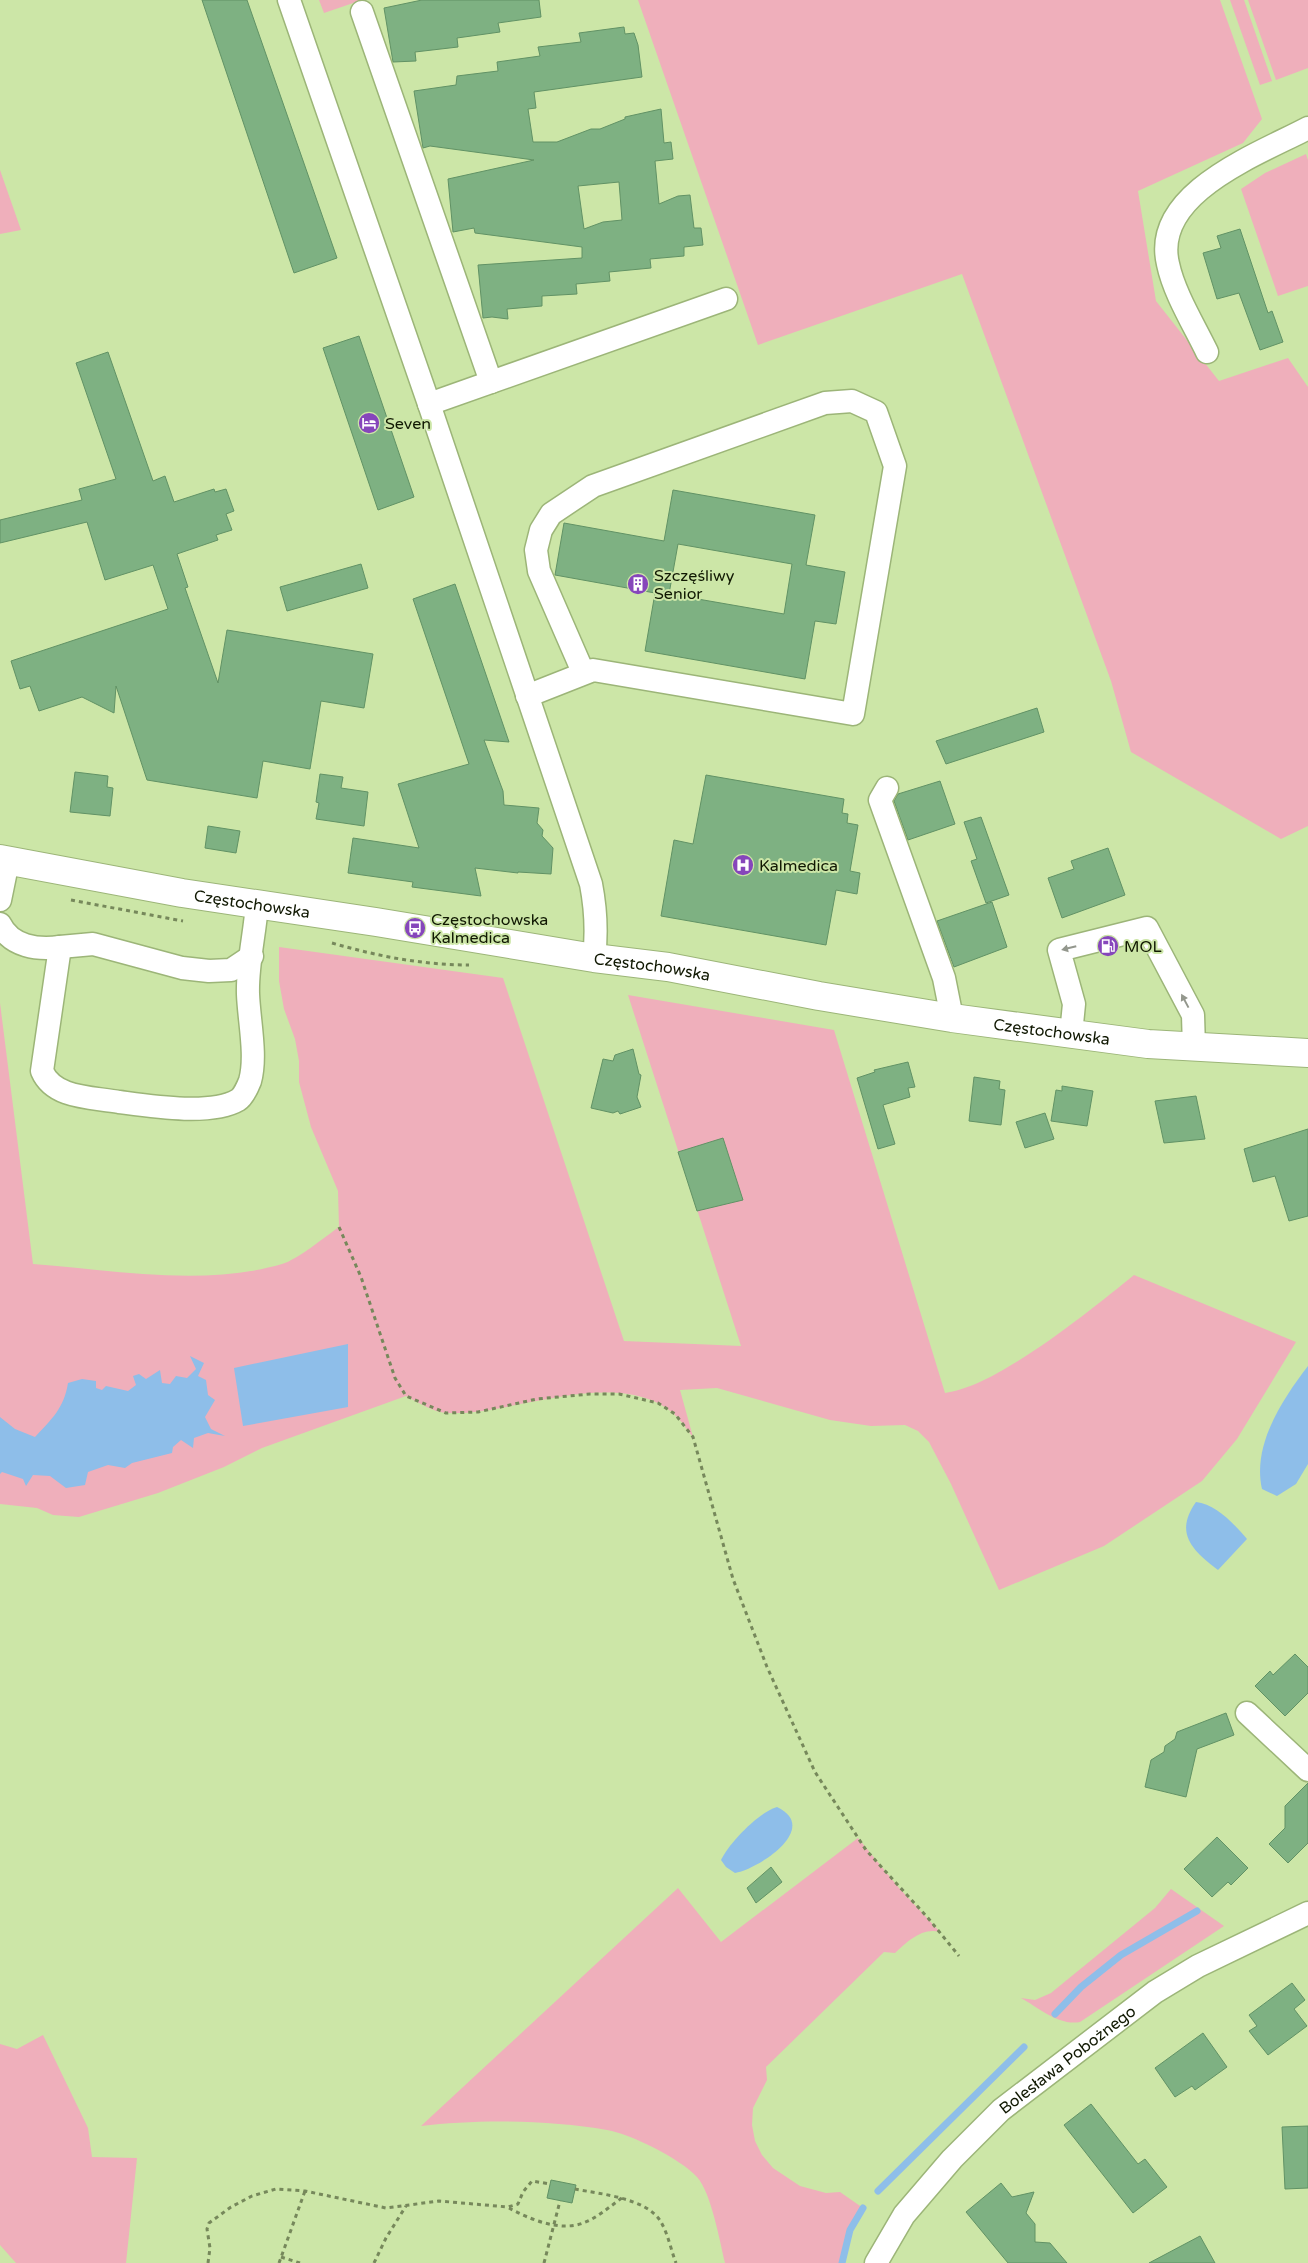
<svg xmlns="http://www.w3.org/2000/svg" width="1308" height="2263" font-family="'Varela Round',sans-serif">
<rect width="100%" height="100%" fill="#cce6a7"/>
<!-- green -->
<g fill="#efafbb">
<polygon points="319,0 362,0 324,13"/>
<polygon points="638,0 1220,0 1262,119 1243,143 1138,191 1156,301 1219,381 1288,358 1308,387 1308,826 1281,839 1131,752 1111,681 962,274 758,345"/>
<polygon points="1230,0 1244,0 1272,81 1260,85"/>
<polygon points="1248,0 1308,0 1308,68 1276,80"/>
<polygon points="1306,154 1308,160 1308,286 1278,296 1241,189 1265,173"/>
<polygon points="0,170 21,230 0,234"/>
<path d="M279,947L503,978L624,1341L741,1346L628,995L834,1030L945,1393C997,1387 1092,1309 1134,1275L1296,1342L1237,1439L1202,1481L1104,1546L999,1590L951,1484L929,1442L918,1431L905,1425L871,1426L830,1420L717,1388L680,1390L693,1437C687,1430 681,1420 674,1414C617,1365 513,1416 448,1413C434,1413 418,1402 406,1396L262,1448L224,1467L158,1493L79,1517L53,1515L37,1508L0,1504V1003L33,1264C114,1270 203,1287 282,1264C297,1260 326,1236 339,1227L338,1191L311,1127L299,1082V1061L295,1039L284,1009L279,981Z"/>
<path d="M858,1838L899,1888L940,1932C922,1927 907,1942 895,1953L884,1952L766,2067L767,2080L753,2108L752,2125L755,2141L762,2155L773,2168L800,2186L826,2193L840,2192L863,2208L850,2230L842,2263H725C720,2242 711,2192 697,2177C681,2159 631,2134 607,2130C550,2120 478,2119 421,2126L678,1888L721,1942Z"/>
<path d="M1171,1889L1224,1926L1080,2022C1059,2026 1039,2008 1021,1998L1035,2000L1051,1993L1155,1908Z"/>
<polygon points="43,2035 88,2128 92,2157 137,2158 126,2263 16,2263 0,2245 0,2044 17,2049"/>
</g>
<!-- water -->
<g fill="#8ebee9">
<polygon points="348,1344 348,1407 243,1426 234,1368"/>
<path d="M190,1356L204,1363L198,1376L206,1380L208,1395L215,1400L205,1417L211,1429L225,1436L208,1433L194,1438L193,1448L181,1440L173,1447L172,1453L132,1463L125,1468L108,1465L88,1472L85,1485L66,1488L50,1476L33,1475L26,1486L23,1479L2,1472L0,1474V1417L15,1429L35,1437C52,1419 64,1408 68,1383L82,1379L96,1381V1388L102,1390L106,1386L128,1391L136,1385L133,1376L139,1374L146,1379L160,1370L162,1383L170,1384L176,1376L187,1378L196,1369Z"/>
<path d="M1308,1366V1464L1296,1484L1277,1496L1262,1489C1252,1445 1282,1400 1308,1366Z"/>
<path d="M1196,1502C1216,1504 1234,1524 1247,1539L1218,1570C1192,1550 1174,1533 1196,1502Z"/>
<path d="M777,1807C821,1828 759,1869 735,1873L726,1867L721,1860C729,1843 759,1812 777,1807Z"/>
</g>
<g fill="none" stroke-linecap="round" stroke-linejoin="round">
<!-- stream -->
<g stroke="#8ebee9" stroke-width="7">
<polyline points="1055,2014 1081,1987 1121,1955 1197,1911"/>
<polyline points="878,2191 1024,2047"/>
<polyline points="842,2263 850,2230 863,2208"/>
</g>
</g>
<!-- building -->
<g fill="#7eb182" stroke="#619265" fill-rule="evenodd">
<polygon points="202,0 247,0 337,258 294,273"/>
<polygon points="422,0 539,0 541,17 498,23 500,32 457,38 458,47 415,52 416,61 393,62 384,8"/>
<path d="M624,27L625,34L634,33L638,45L642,77L534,92L536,108L528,109L533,142H557L591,129H600L625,119V117L661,109L664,143L671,142L673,159L655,161L659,204L678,196L690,195L694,228H701L703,245L684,247V256L650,259L651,268L609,272L610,281L576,284L577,294L542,296V306L507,309L508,319L492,317L483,318L478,265L582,258V247L475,233L474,228L453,232L448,179L534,160L430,146L423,148L414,91L456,85L457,76L498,71L497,62L540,56L538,47L581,42L579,33ZM619,182L622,220L603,222L584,229L578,186Z"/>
<polygon points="1240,229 1268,313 1272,311 1283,342 1260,350 1239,293 1217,299 1203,253 1221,248 1217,236"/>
<polygon points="359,336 414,497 378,510 323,348"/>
<polygon points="108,352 153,481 165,476 174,502 214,489 215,492 226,489 234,511 226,514 232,530 216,535 218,540 177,554 188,587 185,588 218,683 227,630 373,654 364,708 321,701 310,769 263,761 257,798 147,780 116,686 114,713 82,697 39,711 30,686 20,689 11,661 168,609 153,565 105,580 87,522 0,543 0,520 82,500 79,489 116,479 76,363"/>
<path d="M673,490L815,515L806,565L845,572L836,624L815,621L805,679L645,651L655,593L555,575L564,523L664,541ZM678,544L792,564L784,614L669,594Z"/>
<polygon points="361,564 368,588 287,611 280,587"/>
<polygon points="455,584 509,742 484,740 503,791 504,805 539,808 537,823 543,830 542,836 553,848 551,874 518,872 518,873 475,868 481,896 412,887 413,882 348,873 353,838 419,848 398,784 469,764 413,599"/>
<polygon points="1037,708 1044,732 946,764 936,741"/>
<polygon points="75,772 108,776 107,787 113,788 110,816 70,812"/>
<polygon points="320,774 343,777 341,788 368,792 364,826 316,819 319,803 316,802"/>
<polygon points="706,775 844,799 842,813 848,814 847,823 858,825 850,871 860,873 857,894 836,890 826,945 661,916 674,840 693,844"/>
<polygon points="940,781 955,824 908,840 894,801 898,794"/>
<polygon points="981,817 1009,895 986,903 971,861 977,859 964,822"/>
<polygon points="208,826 240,831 236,853 205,848"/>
<polygon points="1108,848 1125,895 1062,918 1048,878 1074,869 1071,861"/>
<polygon points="992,902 1007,947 954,967 937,921"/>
<polygon points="633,1049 639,1074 641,1075 637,1097 641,1107 620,1114 618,1111 613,1113 591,1108 603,1059 613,1061 615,1055"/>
<polygon points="908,1062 915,1087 908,1088 910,1097 883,1105 895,1144 878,1149 857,1078 875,1072 874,1070"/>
<polygon points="974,1077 1000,1081 999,1089 1005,1090 1001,1125 969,1121"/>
<polygon points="1062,1086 1093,1091 1087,1126 1051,1121 1056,1090 1062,1091"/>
<polygon points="1196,1096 1205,1139 1164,1143 1155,1101"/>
<polygon points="1045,1113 1054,1139 1025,1148 1016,1122"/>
<polygon points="1308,1129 1308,1216 1289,1221 1275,1176 1253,1182 1244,1149"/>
<polygon points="723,1138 743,1200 697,1211 678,1152"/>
<polygon points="1295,1654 1308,1667 1308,1693 1285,1716 1255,1686 1270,1671 1273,1675"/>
<polygon points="1226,1713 1234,1735 1197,1749 1186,1797 1145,1787 1151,1760 1164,1752 1165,1746 1175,1739 1177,1732"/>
<polygon points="1308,1783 1308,1843 1288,1863 1269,1844 1285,1828 1285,1806"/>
<polygon points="1217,1837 1248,1868 1231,1885 1228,1882 1212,1897 1184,1869"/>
<polygon points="771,1867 782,1882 756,1903 747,1888"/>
<polygon points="1292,1983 1305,2000 1294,2009 1307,2026 1268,2055 1249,2031 1257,2026 1249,2015"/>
<polygon points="1203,2033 1227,2067 1195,2090 1192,2086 1175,2097 1155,2068"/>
<polygon points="1091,2104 1138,2164 1145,2159 1167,2187 1133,2213 1064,2125"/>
<polygon points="1308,2126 1308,2188 1285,2189 1282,2127"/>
<polygon points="551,2180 576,2185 572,2203 547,2198"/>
<polygon points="1001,2183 1012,2197 1034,2192 1026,2213 1035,2224 1035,2242 1050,2243 1067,2263 1008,2263 966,2212"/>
<polygon points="1200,2236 1215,2263 1149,2263"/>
</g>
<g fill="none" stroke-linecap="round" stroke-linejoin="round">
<!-- minor casing -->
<g stroke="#9cb578" stroke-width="25">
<g id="minor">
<path d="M289,0L429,404L591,884C596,910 597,933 594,958"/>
<polyline points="362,12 491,382"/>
<path d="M1207,352C1194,325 1174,293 1168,264C1151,193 1259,154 1308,128"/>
<polyline points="429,404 726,299"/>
<polyline points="527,696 593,670 853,714 895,466 876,412 852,401 825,403 593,486 551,514 541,530 536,550 539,571 583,672"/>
<polyline points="887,788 880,800 944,978 952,1018"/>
<polyline points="0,900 8,861"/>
<path d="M0,924C11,947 38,950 60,947L42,1071C54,1099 92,1097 119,1102C149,1106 211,1116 238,1100C243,1097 248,1086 250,1081C257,1056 249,1021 248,994C247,965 255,933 257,904"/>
<polyline points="60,947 93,944 182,968 209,971 231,970 252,956"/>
<polyline points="1071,1034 1074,1004 1059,950 1147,928 1193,1015 1194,1048"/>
<polyline points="1247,1713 1308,1770"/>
<path id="s1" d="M876,2263L904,2215L952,2159L1001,2110L1155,1992L1198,1966L1308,1913"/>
</g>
</g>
<!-- major casing -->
<g stroke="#9cb578" stroke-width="30">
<g id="major">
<path id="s2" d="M0,859L182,893L376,922L594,958L668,967L819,996L952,1018L1148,1044L1308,1053"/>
</g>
</g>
<!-- path -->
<g stroke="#76885b" stroke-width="3" stroke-dasharray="4 4" stroke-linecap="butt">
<polyline points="71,900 183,921"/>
<path d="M332,943C377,956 422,965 469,965"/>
<polyline points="339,1227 361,1277 395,1378 406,1396 446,1413 478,1412 537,1399 590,1394 619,1394 658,1403 675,1414 693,1437 733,1579 767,1667 815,1772 866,1850 928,1918 959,1956"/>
<path d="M575,2189C600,2194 647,2198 661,2222C668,2234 671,2250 676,2263"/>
<path d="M509,2208C529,2219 560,2232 583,2223C597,2218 609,2207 622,2198"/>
<polyline points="281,2257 300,2263"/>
<polyline points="208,2263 210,2248 207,2229 209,2223 231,2207 252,2196 276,2189 305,2191 386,2208 439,2201 508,2207 518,2204 523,2192 532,2181 550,2184"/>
<polyline points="279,2263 305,2191"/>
<polyline points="374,2263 386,2238 406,2206"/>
<polyline points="544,2263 560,2201"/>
</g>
<!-- minor -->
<use href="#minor" stroke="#fff" stroke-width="22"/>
<!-- major -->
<use href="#major" stroke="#fff" stroke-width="28"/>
</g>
<!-- one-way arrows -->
<defs><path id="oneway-solid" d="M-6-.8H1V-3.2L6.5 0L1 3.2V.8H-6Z" transform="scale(1.25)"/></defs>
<g fill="#93978d">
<use href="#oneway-solid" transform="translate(1069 948) rotate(166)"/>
<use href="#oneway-solid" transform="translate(1185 1001) rotate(-118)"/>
</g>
<!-- icons -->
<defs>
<g id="hotel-disc" transform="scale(1.125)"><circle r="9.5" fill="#8646bb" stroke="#cce6a7"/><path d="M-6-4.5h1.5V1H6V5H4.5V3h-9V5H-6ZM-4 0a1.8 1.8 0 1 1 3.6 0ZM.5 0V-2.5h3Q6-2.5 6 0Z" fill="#fff"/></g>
<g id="building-disc" transform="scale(1.125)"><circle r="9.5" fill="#8646bb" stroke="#cce6a7"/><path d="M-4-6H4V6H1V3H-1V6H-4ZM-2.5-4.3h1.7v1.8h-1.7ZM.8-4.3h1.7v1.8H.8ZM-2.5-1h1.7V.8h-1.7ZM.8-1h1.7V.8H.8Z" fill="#fff"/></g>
<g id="hospital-disc" transform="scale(1.125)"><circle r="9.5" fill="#8646bb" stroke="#cce6a7"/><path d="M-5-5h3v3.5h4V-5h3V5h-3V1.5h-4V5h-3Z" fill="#fff"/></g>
<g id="bus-disc" transform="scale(1.125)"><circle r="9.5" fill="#8646bb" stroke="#cce6a7"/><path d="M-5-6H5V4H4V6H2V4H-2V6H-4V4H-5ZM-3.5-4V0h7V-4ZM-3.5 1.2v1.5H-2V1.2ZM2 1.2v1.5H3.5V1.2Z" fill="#fff"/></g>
<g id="fuel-disc" transform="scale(1.125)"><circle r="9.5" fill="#8646bb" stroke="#cce6a7"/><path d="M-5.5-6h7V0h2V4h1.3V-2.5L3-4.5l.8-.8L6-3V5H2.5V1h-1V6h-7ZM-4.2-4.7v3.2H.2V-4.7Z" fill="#fff"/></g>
</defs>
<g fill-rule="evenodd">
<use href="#hotel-disc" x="369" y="423"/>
<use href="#building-disc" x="638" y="584"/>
<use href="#hospital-disc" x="743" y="865"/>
<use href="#bus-disc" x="415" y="928"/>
<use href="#fuel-disc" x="1108" y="946"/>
</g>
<g text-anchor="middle" stroke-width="4" stroke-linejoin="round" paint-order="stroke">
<!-- poi labels -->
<g font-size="16" fill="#101802" stroke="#cce6a7" text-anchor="start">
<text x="385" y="429">Seven</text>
<text x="654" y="581">Szczęśliwy<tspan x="654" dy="18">Senior</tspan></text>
<text x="759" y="871">Kalmedica</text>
<text x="431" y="925">Częstochowska<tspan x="431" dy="18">Kalmedica</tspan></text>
<text x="1124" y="952">MOL</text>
</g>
<!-- street labels -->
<g font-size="16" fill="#101802" stroke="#cce6a7">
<text dy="6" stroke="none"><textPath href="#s2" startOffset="256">Częstochowska</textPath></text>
<text dy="6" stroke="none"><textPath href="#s2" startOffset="661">Częstochowska</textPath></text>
<text dy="6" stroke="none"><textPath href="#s2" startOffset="1066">Częstochowska</textPath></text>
<text dy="6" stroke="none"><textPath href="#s1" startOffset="282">Bolesława Pobożnego</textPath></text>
</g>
</g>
</svg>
